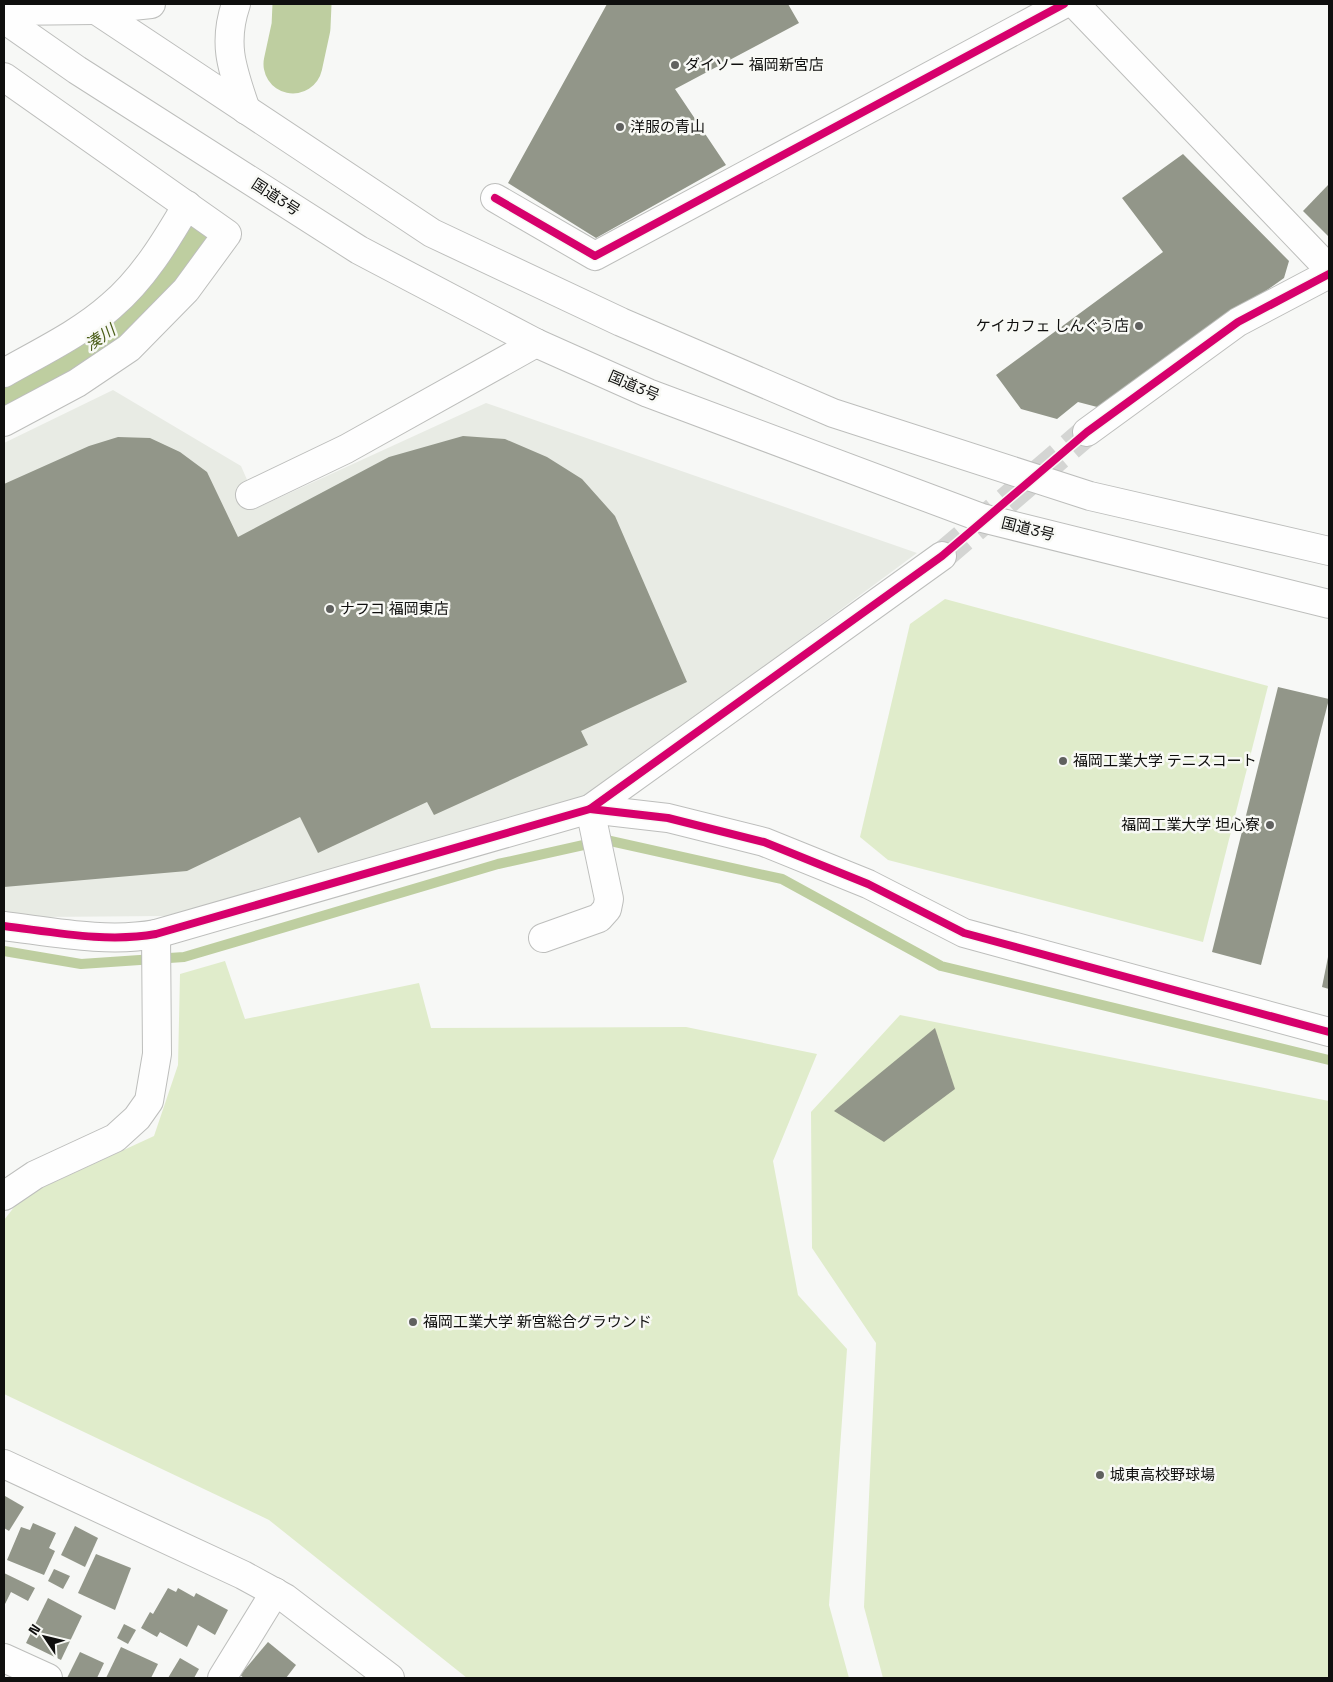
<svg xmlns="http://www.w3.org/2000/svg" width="1333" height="1682" font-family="'Space Grotesk','Noto Sans JP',sans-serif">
<rect width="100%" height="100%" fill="#f7f8f6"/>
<!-- built -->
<polygon fill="#e8ebe4" points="113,390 241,466 259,507 486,403 917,553 586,798 166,916 38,917 4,914 4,443"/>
<!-- green -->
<g fill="#e0eccb">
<polygon points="945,599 1268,686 1203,942 888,860 860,837 910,624"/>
<polygon points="225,961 245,1019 419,983 431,1028 686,1027 817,1054 773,1161 798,1295 847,1349 829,1605 849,1678 467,1678 269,1520 4,1394 4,1220 22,1197 154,1136 178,1065 180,974"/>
<polygon points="900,1015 1329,1101 1329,1678 883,1678 864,1607 876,1343 812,1248 811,1112"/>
</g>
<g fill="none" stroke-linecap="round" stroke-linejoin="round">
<!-- stream -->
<polyline stroke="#becea0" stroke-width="10" points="4,951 81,964 184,957 498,864 606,840 782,879 941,966 1329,1060"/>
<!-- river -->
<g stroke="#becea0" stroke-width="59">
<polyline points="293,64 301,27 302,4"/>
<polyline points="4,392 110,335 198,237"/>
</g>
</g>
<!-- building -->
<g fill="#929689">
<polygon points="607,4 788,4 799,23 675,89 726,165 596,238 508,183"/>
<polygon points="1183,154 1289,261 1284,278 1101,408 1078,402 1057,419 1021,409 996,375 1163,252 1122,198"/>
<polygon points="1329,184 1329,237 1303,211"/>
<polygon points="463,436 505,439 547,457 582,479 615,516 687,682 581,731 588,745 434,815 427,802 318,853 300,817 187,871 4,887 4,484 89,446 118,437 150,438 180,452 207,472 238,537 389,457"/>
<polygon points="1278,687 1329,699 1261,965 1212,952"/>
<polygon points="1328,957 1329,957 1329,989 1322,987"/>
<polygon points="935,1028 955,1089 884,1142 834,1111"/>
<polygon points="5,1496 24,1507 9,1531 4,1528"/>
<polygon points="33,1523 56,1533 49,1548 55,1551 44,1575 7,1560 21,1527 30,1530"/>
<polygon points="75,1526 98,1538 85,1567 61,1555"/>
<polygon points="96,1554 131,1568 115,1610 78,1593"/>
<polygon points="54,1569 70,1576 63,1589 48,1581"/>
<polygon points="4,1573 35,1588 28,1601 11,1592 4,1606"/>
<polygon points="168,1588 176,1592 178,1588 194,1597 196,1593 228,1610 215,1635 198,1625 187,1647 160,1632 157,1637 141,1628 150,1612 153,1614"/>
<polygon points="48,1598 82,1616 61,1660 26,1643"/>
<polygon points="124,1624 136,1630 128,1644 117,1638"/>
<polygon points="268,1642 296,1665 286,1678 244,1678 240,1675"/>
<polygon points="121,1647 158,1664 151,1678 106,1678"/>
<polygon points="80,1652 104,1663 97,1678 67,1678"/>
<polygon points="180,1658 199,1669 194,1678 168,1678"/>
</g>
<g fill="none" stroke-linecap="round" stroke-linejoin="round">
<!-- minor-tunnel -->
<polyline stroke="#d4d5d3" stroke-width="28" stroke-dasharray="28 14" stroke-linecap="butt" points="942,556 1087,432"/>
<!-- minor casing -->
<g stroke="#bdbebc" stroke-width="30">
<g id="minor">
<polyline points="1075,4 1329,269"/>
<polyline points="4,77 227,234 186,290 129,348 77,383 4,422"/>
<polyline points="495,198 595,256 1064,4"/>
<path d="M4,373C39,353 81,333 111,306C143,279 166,241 187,205"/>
<polyline points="1087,432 1238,322 1329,274"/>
<polyline points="250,495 346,449 536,343"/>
<polyline points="590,809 668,818 764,842 868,884 964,933 1329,1032"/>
<path d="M4,926C53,932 107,943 156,934L590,809L942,556"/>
<polyline points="543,938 599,918 607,909 609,899 590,809"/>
<polyline points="4,1196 35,1175 115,1138 137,1118 149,1101 157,1054 156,934"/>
<polyline points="4,1464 243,1575 285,1598 390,1678"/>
<polyline points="4,1658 48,1678"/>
<polyline points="222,1678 275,1592"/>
</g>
</g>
<!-- secondary casing -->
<g stroke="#bdbebc" stroke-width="30">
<polyline id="secondary" points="4,11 95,10 151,4"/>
</g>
<!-- trunk casing -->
<g stroke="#bdbebc" stroke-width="30">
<g id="trunk">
<polyline points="87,4 432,233 621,322 833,413 1090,496 1329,551"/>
<path d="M236,4C222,45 233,71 246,110"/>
<polyline points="4,19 77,70 359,250 536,343 648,393 982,518 1329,604"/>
</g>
</g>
<!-- minor -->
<use href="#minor" stroke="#fefefe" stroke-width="28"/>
<!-- secondary -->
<use href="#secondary" stroke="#fefefe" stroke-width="28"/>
<!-- trunk -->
<use href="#trunk" stroke="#fefefe" stroke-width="28"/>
<!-- cycleway casing -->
<g stroke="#f8f9f5" stroke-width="11">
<g id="cycleway">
<polyline points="495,198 595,256 1064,4"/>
<polyline points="590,809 668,818 764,842 868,884 964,933 1329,1032"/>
<path d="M4,926C53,932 107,943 156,934L590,809L942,556L1087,432L1238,322L1329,274"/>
</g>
</g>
<!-- cycleway -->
<use href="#cycleway" stroke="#d6006c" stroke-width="8"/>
</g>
<!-- markers -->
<g fill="#60615f" stroke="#f8f9f5" stroke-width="2">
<circle cx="675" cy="65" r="5"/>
<circle cx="620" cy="127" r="5"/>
<circle cx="1139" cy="326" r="5"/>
<circle cx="330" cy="609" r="5"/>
<circle cx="1063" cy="761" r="5"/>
<circle cx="1270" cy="825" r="5"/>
<circle cx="413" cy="1322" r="5"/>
<circle cx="1100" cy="1475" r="5"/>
</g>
<g text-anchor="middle" stroke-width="5" stroke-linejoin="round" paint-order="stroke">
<!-- poi labels -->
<g font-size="15" fill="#0f0f0e" stroke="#f8f9f5" text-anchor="start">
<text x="685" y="70">ダイソー 福岡新宮店</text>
<text x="630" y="132">洋服の青山</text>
<text x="1129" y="331" text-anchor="end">ケイカフェ しんぐう店</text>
<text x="340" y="614">ナフコ 福岡東店</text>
<text x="1073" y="766">福岡工業大学 テニスコート</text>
<text x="1260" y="830" text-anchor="end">福岡工業大学 坦心寮</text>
<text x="423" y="1327">福岡工業大学 新宮総合グラウンド</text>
<text x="1110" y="1480">城東高校野球場</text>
</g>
<!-- street labels -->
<g font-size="15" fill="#0f0f0e" stroke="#f8f9f5">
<text transform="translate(276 197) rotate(33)" y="5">国道3号</text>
<text transform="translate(634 386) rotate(23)" y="5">国道3号</text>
<text transform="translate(1028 529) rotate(14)" y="5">国道3号</text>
</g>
<!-- water labels -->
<g font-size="16" font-style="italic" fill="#4a5d17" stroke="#f8f9f5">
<text transform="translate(100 337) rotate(-34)" y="6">湊川</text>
</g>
</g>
<!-- border -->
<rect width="1333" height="1682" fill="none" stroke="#0f0f0e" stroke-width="10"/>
<!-- north arrow -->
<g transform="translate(45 1637) rotate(305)" stroke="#f8f9f5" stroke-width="4" paint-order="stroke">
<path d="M0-4L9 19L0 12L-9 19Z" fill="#0f0f0e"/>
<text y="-8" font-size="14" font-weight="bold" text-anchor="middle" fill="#0f0f0e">N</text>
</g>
</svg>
